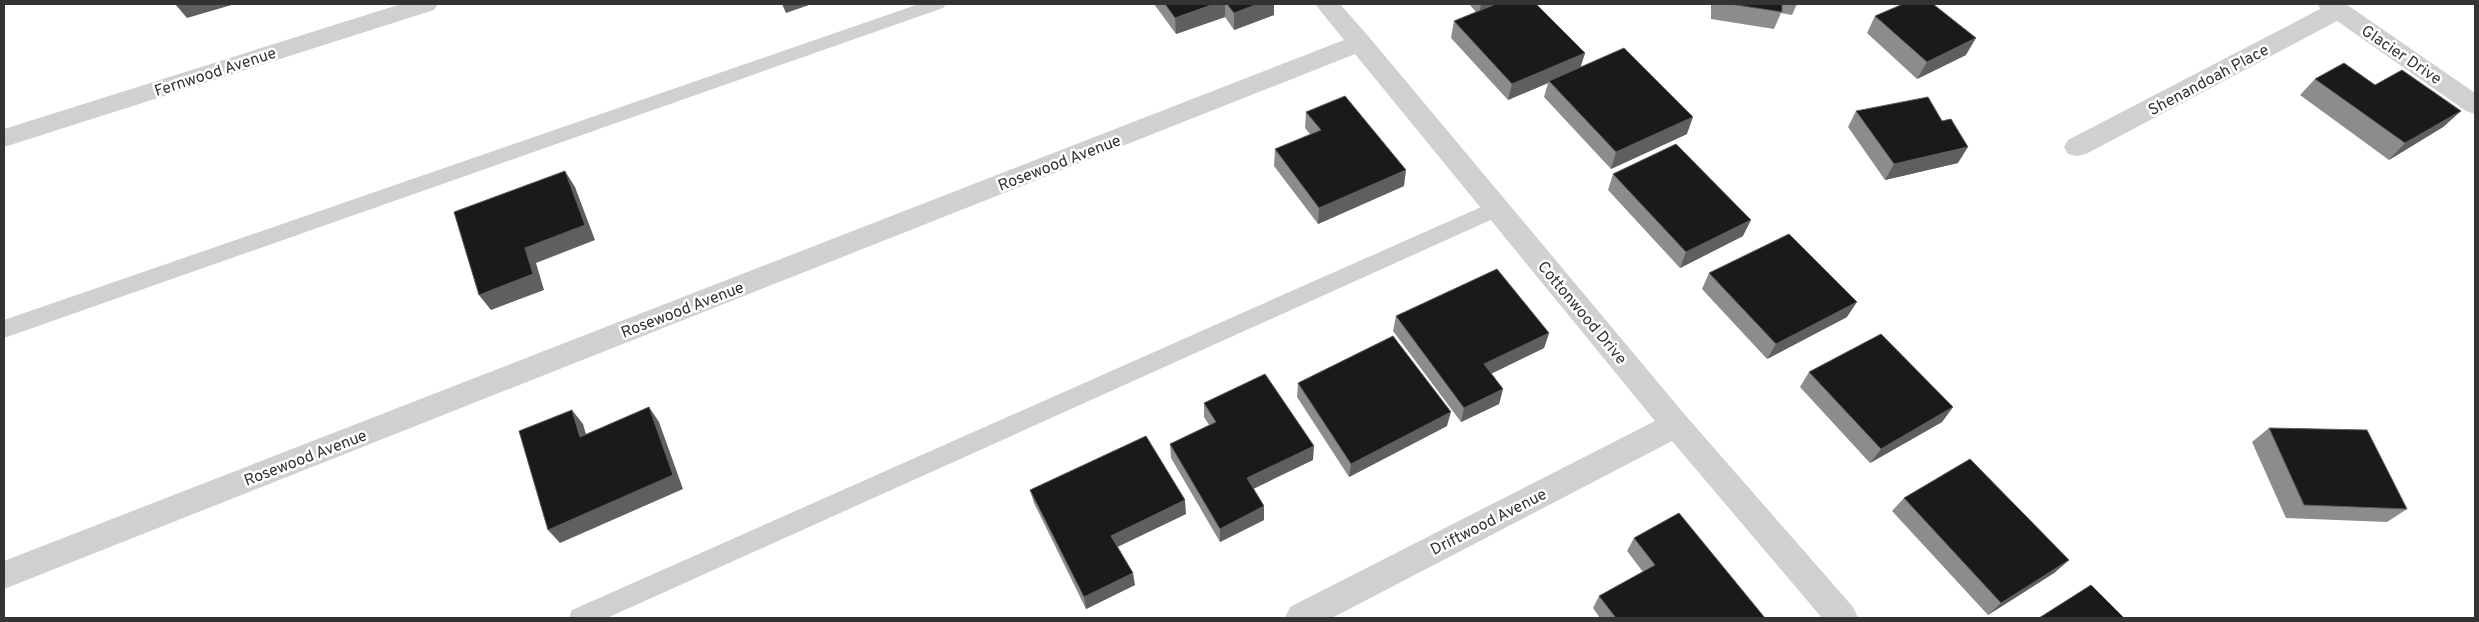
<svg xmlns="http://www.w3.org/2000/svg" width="2479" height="622" font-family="Overpass,sans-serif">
<rect width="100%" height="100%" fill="#fff"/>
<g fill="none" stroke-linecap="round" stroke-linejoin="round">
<!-- service -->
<g fill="#d0d0d0" fill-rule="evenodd">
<polygon points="919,4 946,4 943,8 4,338 4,320"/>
<polygon points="1497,200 1504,202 1507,208 1504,214 607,618 569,618 572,610"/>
</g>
<!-- minor -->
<g fill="#d0d0d0" fill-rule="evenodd">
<polygon points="401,4 438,4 434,10 4,147 4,129"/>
<polygon points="1315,4 1340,4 1369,37 1686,416 1853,607 1858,618 1822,618 1672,441 1332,618 1285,618 1290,607 1655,421 1355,54 4,589 4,561 1344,40"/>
<polygon points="2318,4 2346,4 2475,93 2475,114 2466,111 2337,21 2086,154 2077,156 2068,154 2064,147 2068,140 2320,9"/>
</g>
</g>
<!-- wall -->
<g fill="#8c8c8c">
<polygon points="1154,4 1274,4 1274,15 1234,30 1225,17 1176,34"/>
<polygon points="1469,4 1536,4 1585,53 1580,67 1687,134 1611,169 1544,97 1548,83 1508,100 1451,38 1454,21 1476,12"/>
<polygon points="1711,4 1797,4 1792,15 1781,13 1774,29 1711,19"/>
<polygon points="1875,16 1966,55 1917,79 1867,33"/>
<polygon points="2315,79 2375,85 2461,111 2443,127 2389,160 2300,95"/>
<polygon points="1856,111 1958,163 1885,180 1848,127"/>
<polygon points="1306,112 1404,186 1318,224 1274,166 1275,149 1310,134 1305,128"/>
<polygon points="1613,174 1743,236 1680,268 1608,190"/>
<polygon points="1709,273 1847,317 1767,359 1702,289"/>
<polygon points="1396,316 1549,333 1544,348 1491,374 1503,389 1499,404 1461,422 1393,331"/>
<polygon points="1809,372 1953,407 1942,422 1870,463 1800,387"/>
<polygon points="1298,383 1447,426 1349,477 1297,397"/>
<polygon points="1204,403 1313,460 1253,488 1264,520 1220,542 1171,458 1170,444 1209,425 1204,417"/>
<polygon points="2269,428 2407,509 2387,522 2286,518 2252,442"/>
<polygon points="1030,490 1186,514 1117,547 1135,585 1086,609 1034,503"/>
<polygon points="1904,498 2069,560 2054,573 1988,615 1892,511"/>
<polygon points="1634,538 1765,618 1600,618 1593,608 1599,596 1643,572 1627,551"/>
</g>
<!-- shaded-wall -->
<g fill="#5f5f5f">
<polygon points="175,4 235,4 187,18"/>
<polygon points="782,4 812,4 786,13"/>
<polygon points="1214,4 1225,4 1225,17 1176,34 1175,18"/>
<polygon points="1258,4 1274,4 1274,15 1234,30 1234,13"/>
<polygon points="1481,4 1505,4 1479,14"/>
<polygon points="1976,38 1966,55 1917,79 1927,62"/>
<polygon points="1585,53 1580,69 1549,81 1548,83 1508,100 1512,84"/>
<polygon points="2461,111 2443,127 2389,160 2405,143"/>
<polygon points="1693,117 1687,134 1611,169 1616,152"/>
<polygon points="1968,147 1958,163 1885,180 1894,164"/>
<polygon points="1406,170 1404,186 1318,224 1319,208"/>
<polygon points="565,171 575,187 595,240 536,263 544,290 491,310 479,295 525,248"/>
<polygon points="1751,220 1743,236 1680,268 1686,252"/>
<polygon points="1857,302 1847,317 1767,359 1776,344"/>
<polygon points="1549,333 1544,348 1480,379 1484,364"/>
<polygon points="1503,389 1499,404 1461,422 1464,408"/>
<polygon points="649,407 659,422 683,489 560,543 548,530"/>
<polygon points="1953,407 1942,422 1870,463 1881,449"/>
<polygon points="572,410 583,424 591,451 580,437"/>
<polygon points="1451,412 1447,426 1349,477 1351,464"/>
<polygon points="1314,446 1313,460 1247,492 1247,478"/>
<polygon points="1185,500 1186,514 1113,549 1111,536"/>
<polygon points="1264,506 1264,520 1220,542 1220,529"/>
<polygon points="2069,560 2054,573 1988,615 2001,603"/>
<polygon points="1133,573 1135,585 1086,609 1084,597"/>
</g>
<!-- building -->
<g fill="#1a1a1a" stroke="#5f5f5f">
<polygon points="1165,4 1214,4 1175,18"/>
<polygon points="1227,4 1258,4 1234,13"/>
<polygon points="1496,4 1536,4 1585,53 1512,84 1454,21"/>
<polygon points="1730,4 1782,4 1782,12"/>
<polygon points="1903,4 1933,4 1976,38 1927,62 1875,16"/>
<polygon points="1624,48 1693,117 1616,152 1549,81"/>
<polygon points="2344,63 2375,85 2402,70 2461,111 2405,143 2315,79"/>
<polygon points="1345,96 1406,170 1319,208 1275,149 1321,130 1306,112"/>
<polygon points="1928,97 1942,121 1951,119 1968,147 1894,164 1856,111"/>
<polygon points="1676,144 1751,220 1686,252 1613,174"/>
<polygon points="565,171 585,225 525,248 533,274 479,295 454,212"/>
<polygon points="1789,234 1857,302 1776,344 1709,273"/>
<polygon points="1497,269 1549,333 1484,364 1503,389 1464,408 1396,316"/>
<polygon points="1881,334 1953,407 1881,449 1809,372"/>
<polygon points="1393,336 1451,412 1351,464 1298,383"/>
<polygon points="1265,374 1314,446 1247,478 1264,506 1220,529 1170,444 1216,422 1204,403"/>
<polygon points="649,407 673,475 548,530 519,431 572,410 580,437"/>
<polygon points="2269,428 2367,430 2407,509 2304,505"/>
<polygon points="1146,436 1185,500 1111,536 1133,573 1084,597 1030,490"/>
<polygon points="1970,459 2069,560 2001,603 1904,498"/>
<polygon points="1679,513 1765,618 1616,618 1599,596 1655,565 1634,538"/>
<polygon points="2091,585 2124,618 2039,618"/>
</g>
<g text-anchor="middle" stroke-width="5" stroke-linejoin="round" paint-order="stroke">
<!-- street labels -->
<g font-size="16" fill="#333" stroke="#fff">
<text transform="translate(2402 54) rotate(34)" y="6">Glacier Drive</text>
<text transform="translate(215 71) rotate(-18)" y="6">Fernwood Avenue</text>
<text transform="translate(2208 79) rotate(-28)" y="6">Shenandoah Place</text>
<text transform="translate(1059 162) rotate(-21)" y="6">Rosewood Avenue</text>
<text transform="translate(682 309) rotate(-21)" y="6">Rosewood Avenue</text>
<text transform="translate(1583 312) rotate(50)" y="6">Cottonwood Drive</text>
<text transform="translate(305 457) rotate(-21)" y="6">Rosewood Avenue</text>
<text transform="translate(1488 521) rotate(-27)" y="6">Driftwood Avenue</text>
</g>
</g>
<!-- border -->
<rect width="2479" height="622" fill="none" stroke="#333333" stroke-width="10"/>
</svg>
